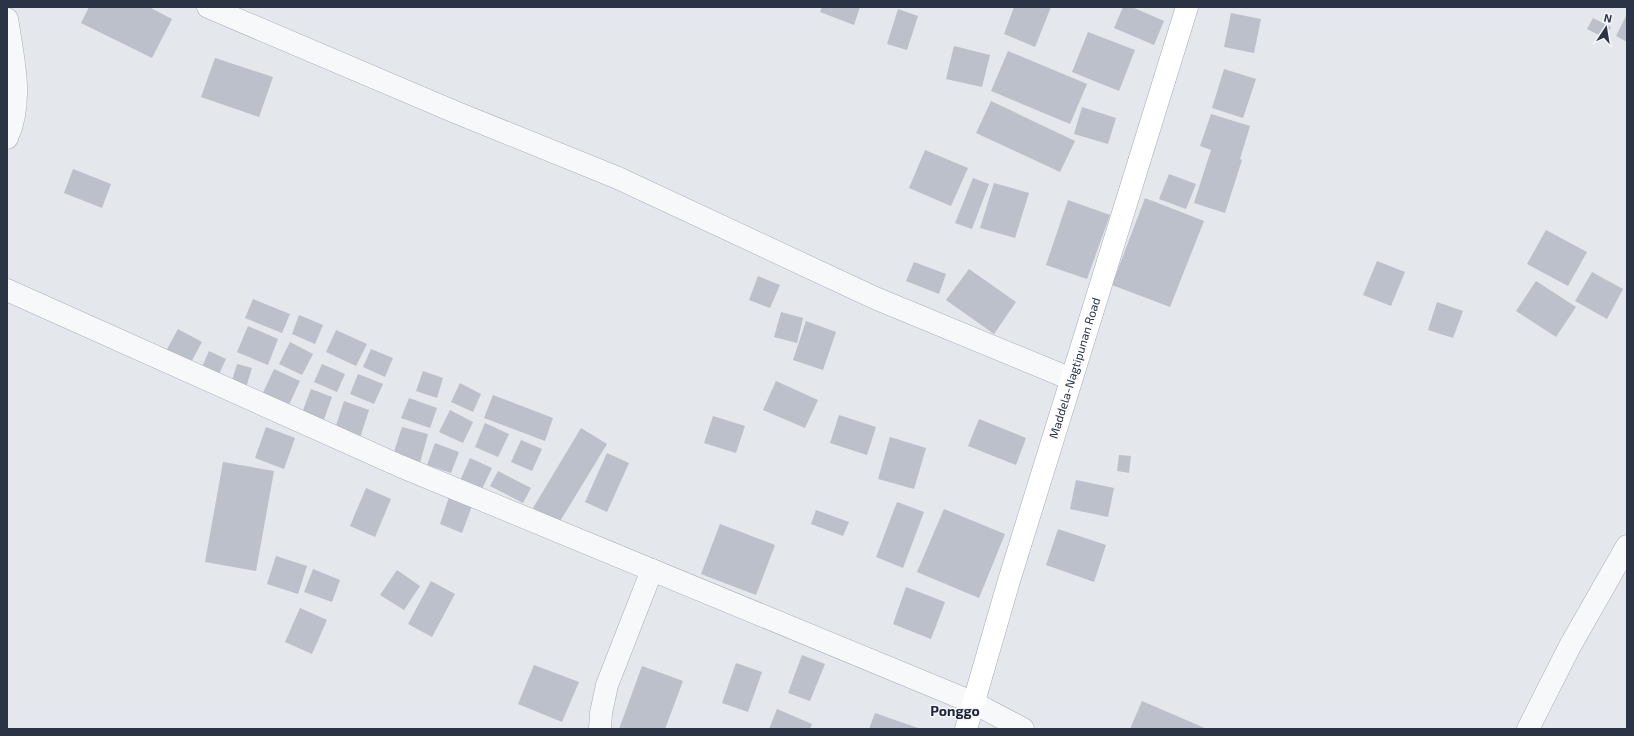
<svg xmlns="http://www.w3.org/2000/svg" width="1634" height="736" font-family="'Exo 2',sans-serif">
<rect width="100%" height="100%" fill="#e4e7ec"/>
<!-- building -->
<g fill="#bbc0ca">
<polygon points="89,7 149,7 172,19 152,58 81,23"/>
<polygon points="822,7 860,7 854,25 820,12"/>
<polygon points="1014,7 1051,7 1035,47 1004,34"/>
<polygon points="1123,7 1132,7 1164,21 1154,45 1114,28"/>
<polygon points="898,9 918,16 907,50 887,44"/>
<polygon points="1231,13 1261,19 1254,53 1224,47"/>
<polygon points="1627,14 1627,42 1616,36"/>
<polygon points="1593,18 1611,27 1605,38 1587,29"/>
<polygon points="1088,32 1135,50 1119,91 1072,72"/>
<polygon points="954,46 990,55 982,87 946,79"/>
<polygon points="1008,51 1087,84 1070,124 991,91"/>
<polygon points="215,58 273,77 259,117 201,97"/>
<polygon points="1224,69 1256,79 1243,118 1212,108"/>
<polygon points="991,101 1075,141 1060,172 976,133"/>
<polygon points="1082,107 1116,118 1108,144 1074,134"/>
<polygon points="1211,114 1250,126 1240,159 1242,160 1225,213 1194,203 1211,150 1200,146"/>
<polygon points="925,150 968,168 951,206 909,188"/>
<polygon points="73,169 111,184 102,208 64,193"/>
<polygon points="1169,174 1196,184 1186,209 1159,199"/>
<polygon points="973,178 989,184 972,229 955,223"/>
<polygon points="994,183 1029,193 1015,238 980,228"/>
<polygon points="1145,198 1204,221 1170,307 1112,285"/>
<polygon points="1068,200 1110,215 1087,279 1046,265"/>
<polygon points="1546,230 1587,252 1568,286 1527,264"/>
<polygon points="1377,261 1405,272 1391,306 1363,295"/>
<polygon points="914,262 946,274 939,294 906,281"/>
<polygon points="969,269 1016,302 994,334 946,300"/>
<polygon points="1592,272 1623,289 1607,319 1575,301"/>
<polygon points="758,276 780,285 770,308 749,300"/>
<polygon points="1536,281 1576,307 1556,337 1516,311"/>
<polygon points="253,299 290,314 282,333 245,318"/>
<polygon points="1437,302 1463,311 1453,338 1428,330"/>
<polygon points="781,312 803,318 797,343 774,337"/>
<polygon points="299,315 323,325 315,344 292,334"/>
<polygon points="806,321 836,332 823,370 793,360"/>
<polygon points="248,326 278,339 268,365 237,352"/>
<polygon points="178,329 202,342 190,364 166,351"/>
<polygon points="336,330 367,344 356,366 326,352"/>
<polygon points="290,342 313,354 302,375 279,364"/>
<polygon points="371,349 393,358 385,377 363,367"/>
<polygon points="209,351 226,359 218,376 201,369"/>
<polygon points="237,364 252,368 245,391 230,387"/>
<polygon points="322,364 345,374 337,392 314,382"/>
<polygon points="274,369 300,381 287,409 261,397"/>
<polygon points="423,371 443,378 437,398 416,391"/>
<polygon points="358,374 383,384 374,404 350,394"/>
<polygon points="776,381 818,400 805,428 763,410"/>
<polygon points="460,383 481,394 473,412 451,402"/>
<polygon points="311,389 332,397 323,422 302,413"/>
<polygon points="493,395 553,418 545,441 484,418"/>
<polygon points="409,398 437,408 430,428 401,418"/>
<polygon points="344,401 369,410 359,441 334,432"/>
<polygon points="450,410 473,422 463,443 439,432"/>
<polygon points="839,415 876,427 867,455 830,443"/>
<polygon points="713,416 745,426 736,453 704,443"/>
<polygon points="979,419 1026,438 1016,465 968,446"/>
<polygon points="485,423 509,434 498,457 475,447"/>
<polygon points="266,427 295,438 284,469 255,458"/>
<polygon points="402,427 428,434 420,463 393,455"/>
<polygon points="581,428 607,444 559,523 533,508"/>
<polygon points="890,437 926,448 914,489 878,479"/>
<polygon points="521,440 542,449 532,471 511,462"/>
<polygon points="435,443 459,452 451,473 427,465"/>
<polygon points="607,453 629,463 607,512 585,502"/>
<polygon points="1119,455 1131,456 1129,473 1117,471"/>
<polygon points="470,458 492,468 480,493 459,483"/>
<polygon points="223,462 274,471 256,571 205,562"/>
<polygon points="498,471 531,488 523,503 490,486"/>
<polygon points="1076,480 1114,488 1108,517 1070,509"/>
<polygon points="366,488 391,499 375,537 350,526"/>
<polygon points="449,497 472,506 462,533 440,524"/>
<polygon points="897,502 924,512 903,568 876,557"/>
<polygon points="944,509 1005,534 979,598 917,572"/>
<polygon points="816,510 849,522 843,536 811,524"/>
<polygon points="720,524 775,545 756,595 701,574"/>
<polygon points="1058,529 1106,545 1094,582 1046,565"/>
<polygon points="276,556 307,566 298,594 267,584"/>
<polygon points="313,569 340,580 332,602 304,592"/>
<polygon points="397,570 420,586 404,610 380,595"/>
<polygon points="431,581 455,594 432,637 408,624"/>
<polygon points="906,587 945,602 931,639 893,624"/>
<polygon points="300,608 327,620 312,654 285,642"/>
<polygon points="802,655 825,664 810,701 788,693"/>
<polygon points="736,663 762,672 748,712 722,703"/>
<polygon points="534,665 579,682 562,722 518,704"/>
<polygon points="642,666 683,681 665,729 619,729"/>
<polygon points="1142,701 1207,729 1130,729"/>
<polygon points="777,709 812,724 810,729 769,729"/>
<polygon points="875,713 921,729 869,729"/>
</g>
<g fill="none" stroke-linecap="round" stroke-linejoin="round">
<!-- minor casing -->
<g stroke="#a9aeb7" stroke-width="23">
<g id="minor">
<polyline points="208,7 455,112 618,178 875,298 1071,379"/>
<path d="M7,19C13,58 24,101 7,138"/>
<polyline points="7,290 400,466 974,703 1023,729"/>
<polyline points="600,729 601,713 607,685 652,570"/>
<polyline points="1528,729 1570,646 1627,546"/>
</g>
</g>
<!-- major casing -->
<g stroke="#a3abb8" stroke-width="23">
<g id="major">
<path id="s1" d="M966,729L1008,584L1187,7"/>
</g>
</g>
<!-- minor -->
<use href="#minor" stroke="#f7f8fa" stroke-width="22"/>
<!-- major -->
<use href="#major" stroke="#fff" stroke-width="22"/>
</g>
<g text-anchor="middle" stroke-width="3" stroke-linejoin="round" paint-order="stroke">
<!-- street labels -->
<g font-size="12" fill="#2b3445" stroke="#f4f6f9">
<text dy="4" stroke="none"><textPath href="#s1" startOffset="377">Maddela-Nagtipunan Road</textPath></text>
</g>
<!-- quarter labels -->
<g font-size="14" font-weight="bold" fill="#1d2536" stroke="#f4f6f9">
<text x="955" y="716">Ponggo</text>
</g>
</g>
<!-- border -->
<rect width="1634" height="736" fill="none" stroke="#2b3445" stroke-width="16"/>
<!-- north arrow -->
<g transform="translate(1606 28) rotate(12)" stroke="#f4f6f9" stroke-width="3" paint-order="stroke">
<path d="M0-3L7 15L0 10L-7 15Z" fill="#2b3445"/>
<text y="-6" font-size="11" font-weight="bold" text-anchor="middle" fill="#2b3445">N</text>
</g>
</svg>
